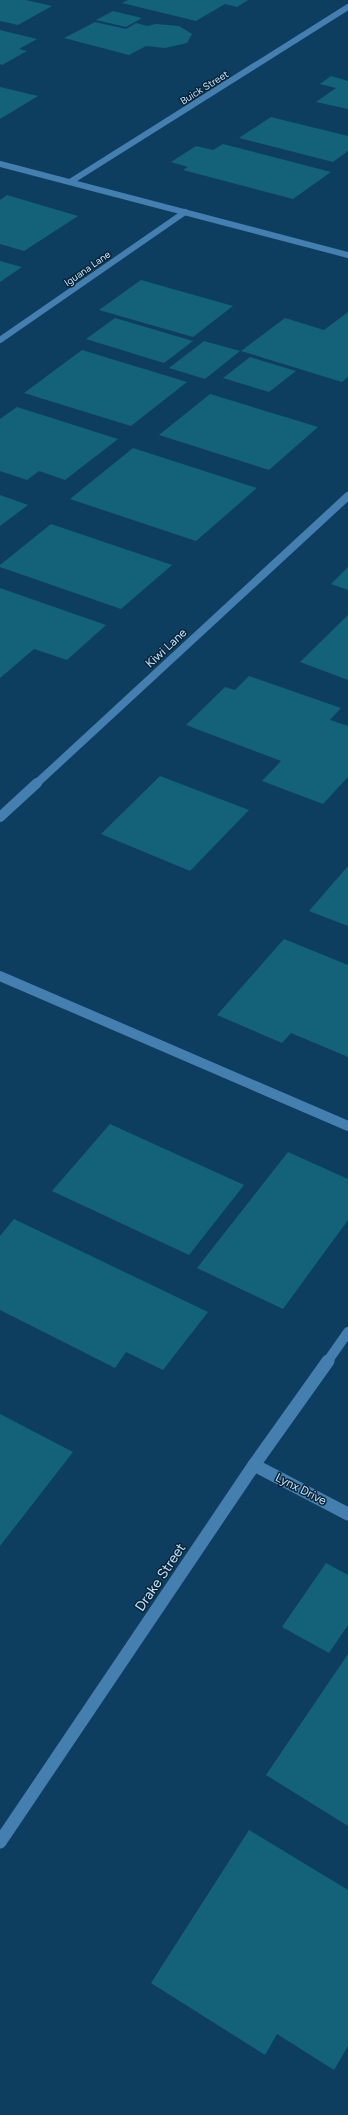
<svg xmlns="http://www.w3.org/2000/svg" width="348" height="2115" font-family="Figtree,sans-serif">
<rect width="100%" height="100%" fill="#0d3e60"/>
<!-- building -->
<g fill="#14617a">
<polygon points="0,0 26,0 52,6 18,25 0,21"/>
<polygon points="128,0 248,0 237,7 225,4 196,21 122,3"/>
<polygon points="113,11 142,18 126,27 96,20"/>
<polygon points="95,22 126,29 136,23 147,26 156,24 179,26 192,34 187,43 165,48 146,46 129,55 64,38"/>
<polygon points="0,30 37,39 19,49 27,51 2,65 0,64"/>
<polygon points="331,76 348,81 348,109 316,102 336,88 320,84"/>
<polygon points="0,87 38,96 0,119"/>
<polygon points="271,117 348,136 348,151 333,162 239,138"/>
<polygon points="223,144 331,172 293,199 183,170 188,167 171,162 196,146 213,150"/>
<polygon points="7,195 78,216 24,251 0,244 0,200"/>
<polygon points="0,261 22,267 0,282"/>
<polygon points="141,280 233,306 193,337 99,310"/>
<polygon points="348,312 348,377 342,382 241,351 285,318 324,330"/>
<polygon points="115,318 193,341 164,363 86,339"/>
<polygon points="204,341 240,351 205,379 169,368"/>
<polygon points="82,350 187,382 131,426 24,393"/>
<polygon points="250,357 296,371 269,392 223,378"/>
<polygon points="210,394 318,427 269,470 159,435"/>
<polygon points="17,407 118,439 65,480 39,471 27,480 0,471 0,419"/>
<polygon points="133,448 257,488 196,541 70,499"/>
<polygon points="0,495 28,505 0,526"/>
<polygon points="51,524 172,565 121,609 0,567 0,565"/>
<polygon points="348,567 348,590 331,584"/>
<polygon points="0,588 106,625 67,660 34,649 0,678"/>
<polygon points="348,615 348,680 300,662"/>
<polygon points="249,676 341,708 330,720 348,726 348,777 323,804 262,781 281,761 186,725 225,687 235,690"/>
<polygon points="160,776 249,810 190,871 101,834"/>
<polygon points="348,866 348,926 309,911"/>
<polygon points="284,939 348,965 348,1057 291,1033 282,1043 217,1015"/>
<polygon points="110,1124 244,1185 189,1255 52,1191"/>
<polygon points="288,1152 348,1179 348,1220 283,1309 197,1268"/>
<polygon points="14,1219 208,1312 163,1370 126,1352 115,1368 0,1310 0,1236"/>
<polygon points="0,1414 73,1452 0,1546"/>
<polygon points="326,1563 348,1575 348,1625 329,1653 282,1627"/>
<polygon points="348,1654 348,1826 266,1775"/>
<polygon points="249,1830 348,1890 348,2046 334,2070 277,2034 265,2055 151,1983"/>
</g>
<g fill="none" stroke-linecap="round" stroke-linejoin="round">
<!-- minor-far3 -->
<g stroke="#447fb0" stroke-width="6">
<polyline points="0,164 348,255"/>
<polyline points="70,182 348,7"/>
<polyline points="0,340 185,212"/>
</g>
<!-- minor-far2 -->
<polyline stroke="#447fb0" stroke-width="8" points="36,784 348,496"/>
<!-- minor-far1 -->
<g stroke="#447fb0" stroke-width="10">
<polyline points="0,817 37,783"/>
<polyline points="0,976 348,1126"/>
<polyline points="327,1362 348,1332"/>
</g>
<!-- minor -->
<g stroke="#447fb0" stroke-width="13">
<polyline points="254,1465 348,1514"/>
<polyline points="0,1842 254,1465 328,1361"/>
</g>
</g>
<g text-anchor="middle" stroke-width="3" stroke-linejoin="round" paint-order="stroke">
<!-- far-street labels -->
<g font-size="10" fill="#c2e0fb" stroke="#0a2437">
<text transform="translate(204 87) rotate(-32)" y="4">Buick Street</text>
<text transform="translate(87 268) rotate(-35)" y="4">Iguana Lane</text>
</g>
<!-- street labels -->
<g font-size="12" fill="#c2e0fb" stroke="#0a2437">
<text transform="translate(166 648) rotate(-43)" y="4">Kiwi Lane</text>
<text transform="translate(301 1489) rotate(27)" y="4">Lynx Drive</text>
</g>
<!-- near-street labels -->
<g font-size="14" fill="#c2e0fb" stroke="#0a2437">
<text transform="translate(160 1577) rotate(-56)" y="5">Drake Street</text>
</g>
</g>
</svg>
